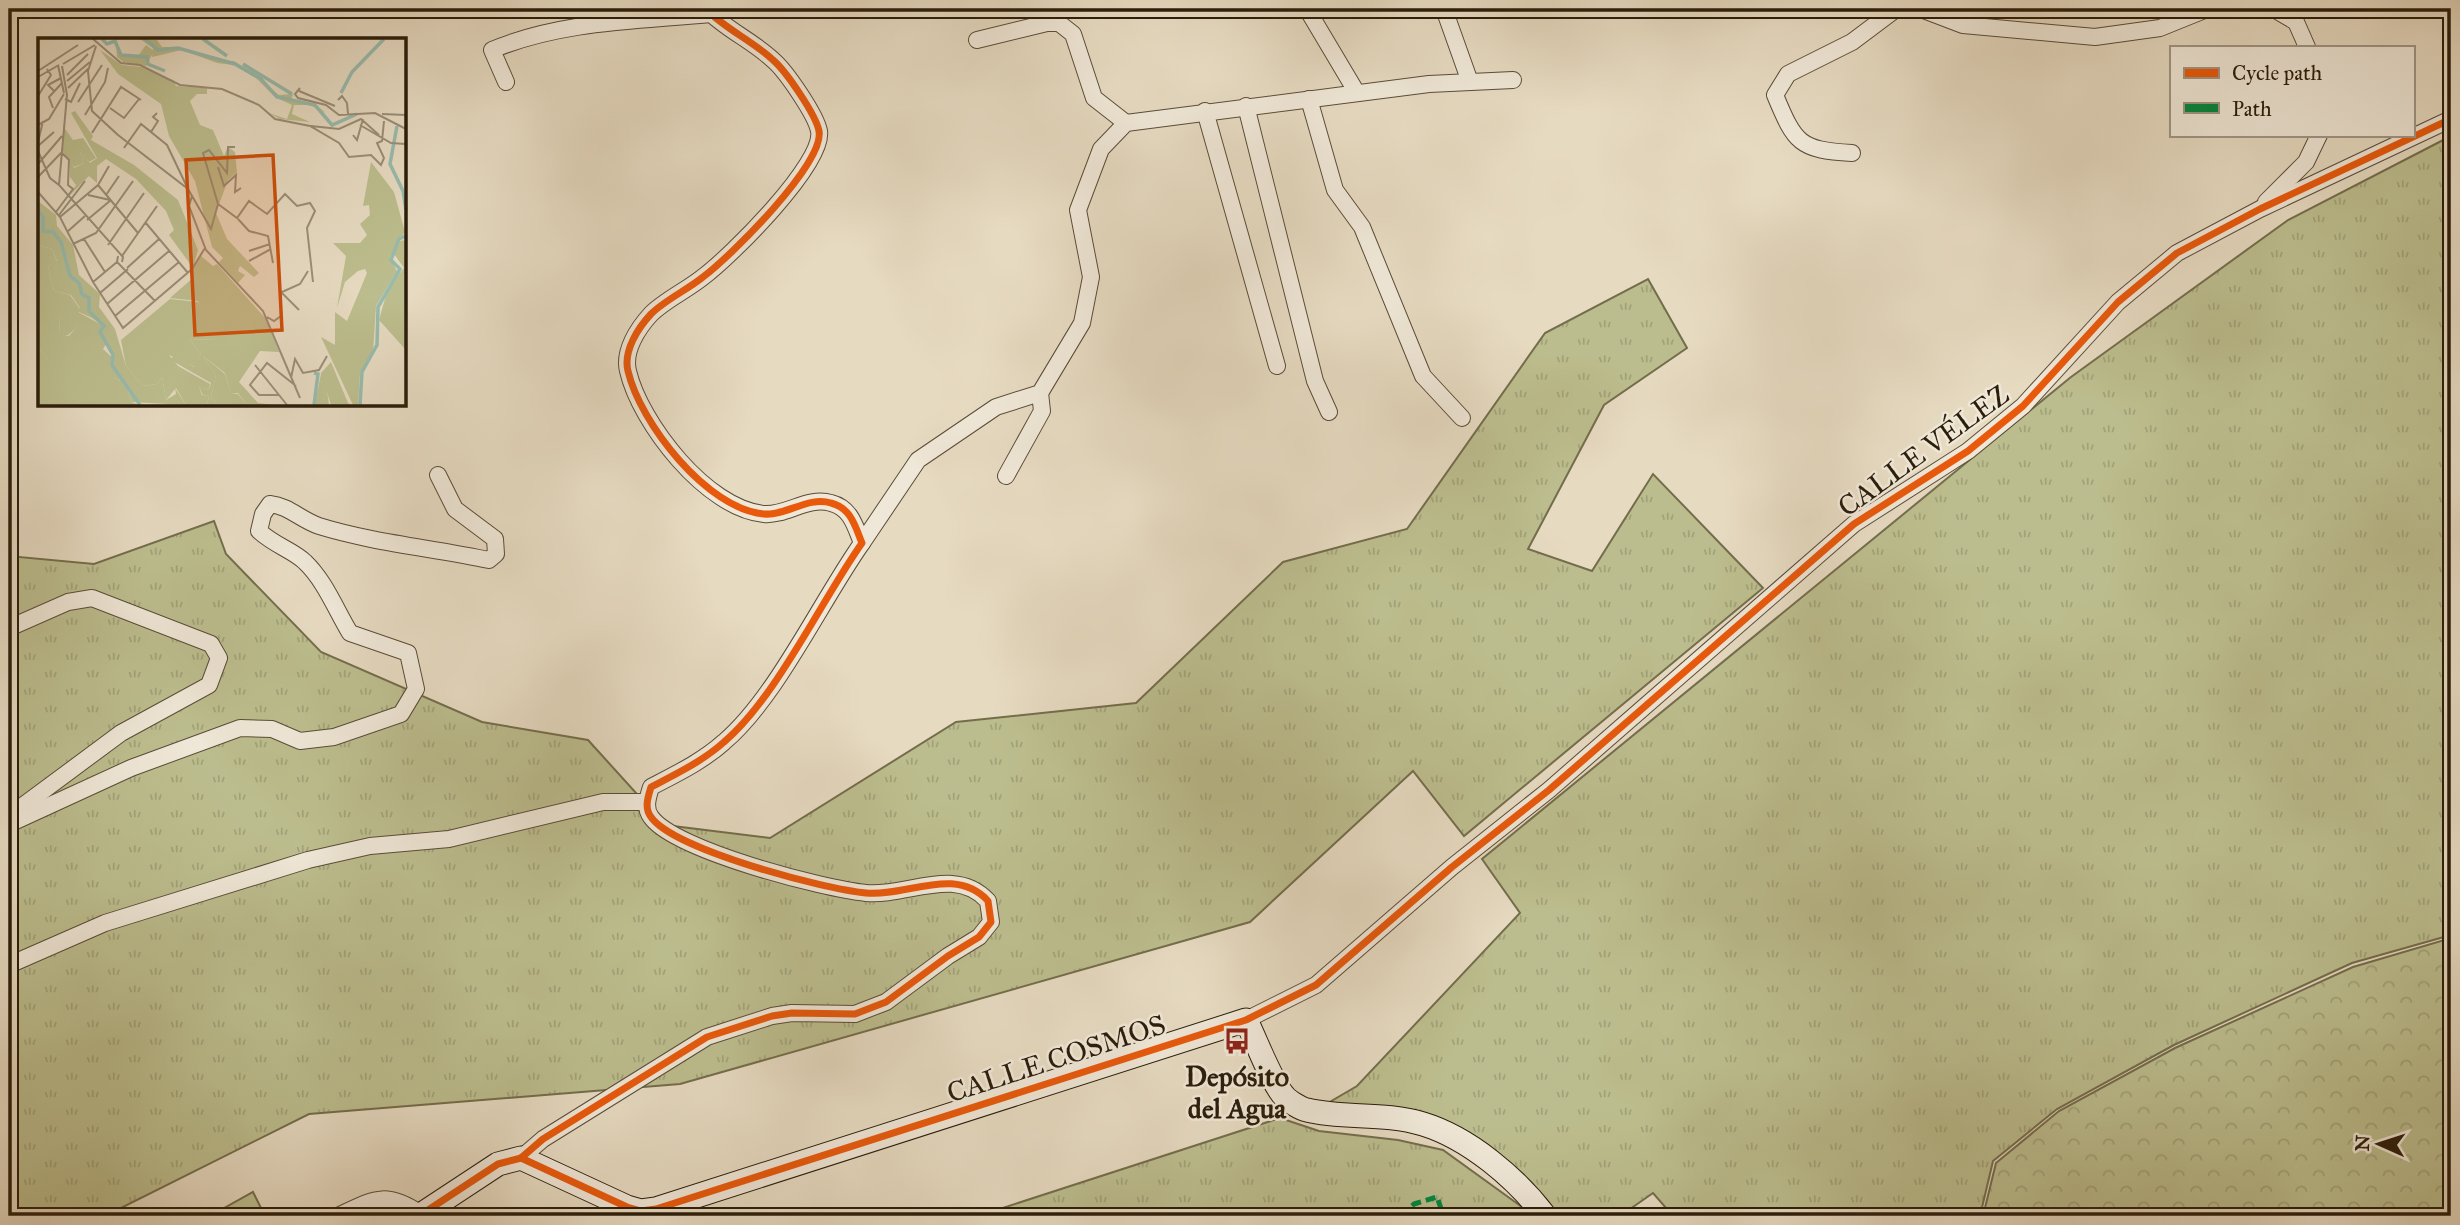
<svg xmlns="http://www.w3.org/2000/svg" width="2460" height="1225" font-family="'IM FELL Great Primer',serif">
<defs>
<pattern id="grass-tufts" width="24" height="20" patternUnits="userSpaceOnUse" patternTransform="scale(1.75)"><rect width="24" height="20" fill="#bcbd8e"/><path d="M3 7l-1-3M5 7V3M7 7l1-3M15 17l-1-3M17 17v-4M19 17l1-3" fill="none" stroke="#a2a279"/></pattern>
<pattern id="forest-crowns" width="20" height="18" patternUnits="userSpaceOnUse" patternTransform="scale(1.75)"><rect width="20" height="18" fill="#bcbd8e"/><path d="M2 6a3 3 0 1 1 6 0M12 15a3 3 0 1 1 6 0" fill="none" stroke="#a2a279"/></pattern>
</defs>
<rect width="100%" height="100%" fill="#e6dac1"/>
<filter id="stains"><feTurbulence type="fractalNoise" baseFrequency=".00286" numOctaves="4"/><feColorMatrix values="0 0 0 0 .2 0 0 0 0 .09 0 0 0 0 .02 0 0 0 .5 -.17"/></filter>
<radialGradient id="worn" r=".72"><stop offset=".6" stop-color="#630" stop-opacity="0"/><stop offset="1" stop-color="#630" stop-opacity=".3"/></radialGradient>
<!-- grass -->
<g fill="url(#grass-tufts)" stroke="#746d4c" stroke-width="2">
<polygon points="2451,136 2451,935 2352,963 2174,1045 2057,1109 1993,1161 1980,1216 1673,1216 1653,1193 1620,1216 1555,1216 1442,1124 1328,1103 1357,1086 1520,913 1482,859 2071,377 2288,220"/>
<polygon points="1648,279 1687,348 1604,405 1528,549 1592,571 1653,474 1763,588 1464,836 1413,771 1250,922 680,1084 309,1114 105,1216 9,1216 9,556 94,564 214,521 226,554 321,652 482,722 588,740 665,825 770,838 956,722 1136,703 1283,562 1407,529 1545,333"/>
<polygon points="1280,1118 1319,1131 1398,1140 1443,1150 1522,1207 1503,1216 978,1216"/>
</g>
<!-- forest -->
<polygon fill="url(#forest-crowns)" stroke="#746d4c" stroke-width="2" points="2451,938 2451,1216 1983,1216 1996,1163 2059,1111 2175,1048 2353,967"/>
<!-- green -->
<polygon fill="#bcbd8e" stroke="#746d4c" stroke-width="2" points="253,1192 265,1216 210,1216"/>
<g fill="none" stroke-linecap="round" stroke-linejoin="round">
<!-- street casing -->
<g stroke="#5a4c38" stroke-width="18">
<g id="street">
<polyline points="1307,9 1357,93"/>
<polyline points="1444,9 1470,82"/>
<polyline points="1921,9 1963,25 2095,37 2160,28 2207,9"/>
<polyline points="2274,9 2296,22 2307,47"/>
<polyline points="977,40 1047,23 1059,23 1073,34 1094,98 1126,123"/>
<path d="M506,82L492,50C561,21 637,21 711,14"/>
<polyline points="1309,99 1335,190 1362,227 1423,376 1462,418"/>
<polyline points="1246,106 1315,381 1329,412"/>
<polyline points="1205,111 1277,366"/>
<path d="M1852,153C1799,150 1795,143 1775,95L1788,74L1852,42L1896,9"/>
<polyline points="2266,202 2306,162 2319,135"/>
<polyline points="1006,476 1042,411 1040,393"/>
<polyline points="862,543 918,460 996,407 1040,393 1082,323 1091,277 1078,210 1101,149 1126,123 1429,84 1513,80"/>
<polyline points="9,628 68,602 92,598 211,644 219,658 209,685 121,733 9,816"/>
<path d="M9,824L131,768L240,728L272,729L300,741L334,737L401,714L416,689L408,653L350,633C336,610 325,581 305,562C294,551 274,545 259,531L263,514L270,504C289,506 301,520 319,526C374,543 433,548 489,560L496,554L495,539L455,509L438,475"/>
<polyline points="9,965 105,923 308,860 370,846 449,839 603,802 646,802"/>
<polyline points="1246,1020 1316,985 1452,867 1549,790 1854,524 1968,451 2023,406 2118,302 2177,253 2260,209 2451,119"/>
<path d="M521,1158L543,1139L707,1037L772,1016L792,1013L855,1014L886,1002L948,956L979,937L991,922L988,901C955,865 907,897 866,893C824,889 674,850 651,817C644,808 648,797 651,787C676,774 703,761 724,742C776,698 821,601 862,543C855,526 851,508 831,503C808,496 786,516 764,514C707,509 640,423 628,371C623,351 638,328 651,314C665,300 687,290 703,277C730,257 825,163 819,131C816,115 786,71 773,60C753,41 725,29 706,9"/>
<path d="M338,1216C374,1199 385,1190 421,1214"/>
</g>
</g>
<!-- secondary casing -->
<g stroke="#2b1d0a" stroke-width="25">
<path id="secondary" d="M419,1216L498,1164L521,1158L627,1207L641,1211L656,1209L1246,1020C1255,1038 1272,1083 1284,1096C1288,1101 1301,1109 1307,1110C1344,1119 1384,1112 1423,1124C1469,1138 1516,1178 1545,1216"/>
</g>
<!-- street -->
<use href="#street" stroke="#efe7d7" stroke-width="16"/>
<!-- secondary -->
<use href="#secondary" stroke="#efe7d7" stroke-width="23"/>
<!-- quiet -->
<polyline stroke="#00873e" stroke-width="5" stroke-dasharray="10 5" stroke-linecap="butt" points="1401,1216 1414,1204 1437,1197 1443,1214 1455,1216"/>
<!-- cycleway casing -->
<g stroke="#efe7d7" stroke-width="11">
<g id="cycleway">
<polyline points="521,1158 627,1207 641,1211 656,1209 1246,1020 1316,985 1452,867 1549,790 1854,524 1968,451 2023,406 2118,302 2177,253 2260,209 2451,119"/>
<path d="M419,1216L498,1164L521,1158L543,1139L707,1037L772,1016L792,1013L855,1014L886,1002L948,956L979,937L991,922L988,901C955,865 907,897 866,893C824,889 674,850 651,817C644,808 648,797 651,787C676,774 703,761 724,742C776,698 821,601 862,543C855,526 851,508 831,503C808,496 786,516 764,514C707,509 640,423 628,371C623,351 638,328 651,314C665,300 687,290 703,277C730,257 825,163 819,131C816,115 786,71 773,60C753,41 725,29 706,9"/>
</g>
</g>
<!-- cycleway -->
<use href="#cycleway" stroke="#e8590c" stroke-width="7"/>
</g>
<!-- icons -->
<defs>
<g id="bus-bare" transform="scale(2.1)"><path d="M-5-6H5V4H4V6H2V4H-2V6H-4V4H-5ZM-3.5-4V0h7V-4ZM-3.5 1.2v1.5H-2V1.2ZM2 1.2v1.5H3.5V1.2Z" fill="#8f2418" stroke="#efe7d7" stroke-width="2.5" paint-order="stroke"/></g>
</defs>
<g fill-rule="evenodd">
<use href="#bus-bare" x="1237" y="1041"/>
</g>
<g text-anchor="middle" stroke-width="5" stroke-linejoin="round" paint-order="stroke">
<!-- street labels -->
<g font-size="28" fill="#2b1d0a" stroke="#efe7d7">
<text transform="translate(1923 450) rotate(-36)" y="10">CALLE VÉLEZ</text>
<text transform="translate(1056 1058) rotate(-18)" y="10">CALLE COSMOS</text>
</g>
<!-- poi labels -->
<g font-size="28" font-weight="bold" fill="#2b1d0a" stroke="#efe7d7">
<text x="1237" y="1086">Depósito<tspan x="1237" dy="32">del Agua</tspan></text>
</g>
</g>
<!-- overview -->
<g transform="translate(38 38)">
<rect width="368" height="368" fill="#e6dac1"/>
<path d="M78,7L85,18H100L108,7L116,13L108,28L85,24L79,19ZM62,12L84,27L103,29L135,42L138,48L169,50V56H159L152,63L162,87L175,92L186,118L190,109L197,114L199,134L190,142L178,175L189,201L221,235L216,239L202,228L200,233L207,237L200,245L181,224L185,220L174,209L157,143L131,98L123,66L80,36ZM37,73L55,98L53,102L96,127L140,162L160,212L155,230L131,197L136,192L128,173L98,141L68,121L59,128V145L51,138L31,158L38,147L32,139V122L36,130L46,125L42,114L52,125L59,120L33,75ZM333,124L356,154L367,194L352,219L359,233L338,268L335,314L322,335L320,367H315L283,299L297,307V274L309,283L329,235L327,231L320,233L307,244L299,270L308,218L295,205H322L329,197L322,186L332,177L331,167L325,168ZM0,163L18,177L19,188L35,207L41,237L62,256L61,269L77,291L88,328L105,348L119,346L124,339L128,362L138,356L137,350L148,367L93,364L89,349L79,346L82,343L75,339L74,316L61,295L64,287L54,280L41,274L37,291L30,297H22L21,280L42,270L33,257L16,253L10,228L19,223L14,211L0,207ZM163,218L175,228L179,226L228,281L241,314L222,313L201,344L220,365L237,367H209L200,355H193L187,335L165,318L178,337L173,359L179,367H169L171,358L165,357L161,349L171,352L173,345L131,321L137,318L156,329L163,316L151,301L178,302L160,263L132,260L156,239L152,234ZM0,309L35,355L43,367H0ZM283,336L287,338L291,367H277Z" fill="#bcbd8e"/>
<path d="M102,1L119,2L124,9H141L180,23H196L241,57L255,56L253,63L275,65L288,75L272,67H256L254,76L272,84L242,81L231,75L249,81L254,67L237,59L218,40L196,27L179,25L144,12L114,19L115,10ZM367,202H368L367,311L341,282L350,250L366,230L356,216L362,203ZM0,207L14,211L19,224L10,228L16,253L32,257L42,271L21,280L22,296L31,298L37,291L40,274L64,287L61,295L68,306L65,311L76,321L75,339L82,343L80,346L89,349L93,364L101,367H43L0,309ZM132,261L160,264L175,288L178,302L151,301L163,316L157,329L131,317L140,328L172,346L171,352L161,349L164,357L171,358L169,367H148L138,350L128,362L124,339L119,346L105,348L88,328L83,302ZM165,318L187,336L193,355L200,356L209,367H179L173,359L178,337ZM293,324L310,365L313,367H293L283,335Z" fill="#bcbd8e"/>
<path d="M25,88L35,102L45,100L58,120L51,124L42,114L46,125L36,129L25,114Z" fill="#bcbd8e"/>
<path fill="none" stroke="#97bbad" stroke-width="3.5" d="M64,1L69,6L77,3L83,17L109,19L110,26L127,33M107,1L120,12L140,10L197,26L223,41L239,59L277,67L294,87L319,76M165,1L189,18M205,26L254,56M303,55L314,34L346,1M359,88L352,126L365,153L368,172M0,173L5,179V193L15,194L23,204L32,238L41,245L44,256L51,260V273L66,288L62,294L75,317L74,327L102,367M276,335L280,336L276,367M322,367L324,334L339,307L340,269L362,231L353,222L361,201L368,198"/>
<path fill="none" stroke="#9b8e78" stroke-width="2" d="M55,1L83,25L102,27L142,47L184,51L221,67L237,81L272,88L301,105L311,119L333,117L343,127L346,120L339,105L344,103L346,83M58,8L50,33L54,73L80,97M25,26L57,7M20,27L26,55M24,28L29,57L21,147L85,219L84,224M0,33L40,7M29,37L50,16M0,39L21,27M29,43L52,24M30,50L51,30M262,50L257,56L260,60L288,67L301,77L337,75L368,91M16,53L10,47L23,40M261,53L297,68M0,58L13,37L9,31M27,61L33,64L42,45M300,62L304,58L309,65L310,76M40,64L64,27M15,70L11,59L24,45M72,70L86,80L101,61M344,76L368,77M47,77L67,44L70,30M0,87L11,81L26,56M322,87L353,105L368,106M273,88L301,91L323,81L341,97M113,94L120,83L115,79L119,75M54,95L83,49L103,62M80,97L150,151L173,191L180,166M315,97L319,102L325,81M0,104L5,83M0,108L16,94M86,110L103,86L129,107L150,151M0,113L12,140L21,147M0,126L24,98M180,129L186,148L198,137L197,154L203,150M0,139L23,115M60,147L100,195M0,154L22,179L55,244L85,290L154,231L167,210M50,157L72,162M68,157L81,138M154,158L151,168L168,212L225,273L262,360M180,166L199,180L211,163L229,176L247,156L259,168L272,165L277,173L269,190L275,244M180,166L165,115L171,112L189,135L190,109H197M18,174L35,151L30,147L31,122L23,114M21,177L47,143M22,179L60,147L71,128M200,181L211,193L230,198L235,225M49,182L73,162M107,184L150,235M29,194L47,178M46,201L67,234M35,206L58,195L95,143M70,207L106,155M211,213L232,206M80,218L79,224L117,263M84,218L119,168M211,223L233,211M89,230L121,201M55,244L79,224M244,254L262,246L270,233M62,255L90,231M69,266L131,213M77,278L141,224M229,279L236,283L243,278L242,253L261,272M217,327L249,367M253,340L257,321L265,335L281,332L289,318M241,357H221L212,347L229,325L258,348"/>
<path fill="#cc500c" fill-opacity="0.15" stroke="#cc500c" stroke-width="3.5" d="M235,117L244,292L157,297L148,122Z"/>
<rect width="368" height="368" fill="none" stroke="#2b1d0a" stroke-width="3.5"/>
</g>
<!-- margin -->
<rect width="2460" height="1225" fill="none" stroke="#e6dac1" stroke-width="35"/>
<rect x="10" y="10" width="2439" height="1204" fill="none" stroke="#2b1d0a" stroke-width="3.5"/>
<rect x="18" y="18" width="2425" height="1190" fill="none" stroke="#2b1d0a" stroke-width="2"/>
<!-- legend -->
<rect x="2170" y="46" width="245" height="91" fill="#efe7d7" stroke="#a19685" stroke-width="2"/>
<rect x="2184" y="68" width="35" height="10" fill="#e8590c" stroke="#a19685" stroke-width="2"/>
<text x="2232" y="80" font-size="21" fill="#2b1d0a">Cycle path</text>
<rect x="2184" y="103" width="35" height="10" fill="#00873e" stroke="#a19685" stroke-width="2"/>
<text x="2232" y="116" font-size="21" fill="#2b1d0a">Path</text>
<!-- north arrow -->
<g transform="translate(2379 1144) rotate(273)" stroke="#efe7d7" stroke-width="5" paint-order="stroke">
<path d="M0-5L12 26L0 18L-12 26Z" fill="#2b1d0a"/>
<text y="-10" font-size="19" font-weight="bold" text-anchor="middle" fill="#2b1d0a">N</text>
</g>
<rect width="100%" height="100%" filter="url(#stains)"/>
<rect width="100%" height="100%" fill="url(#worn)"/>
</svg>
